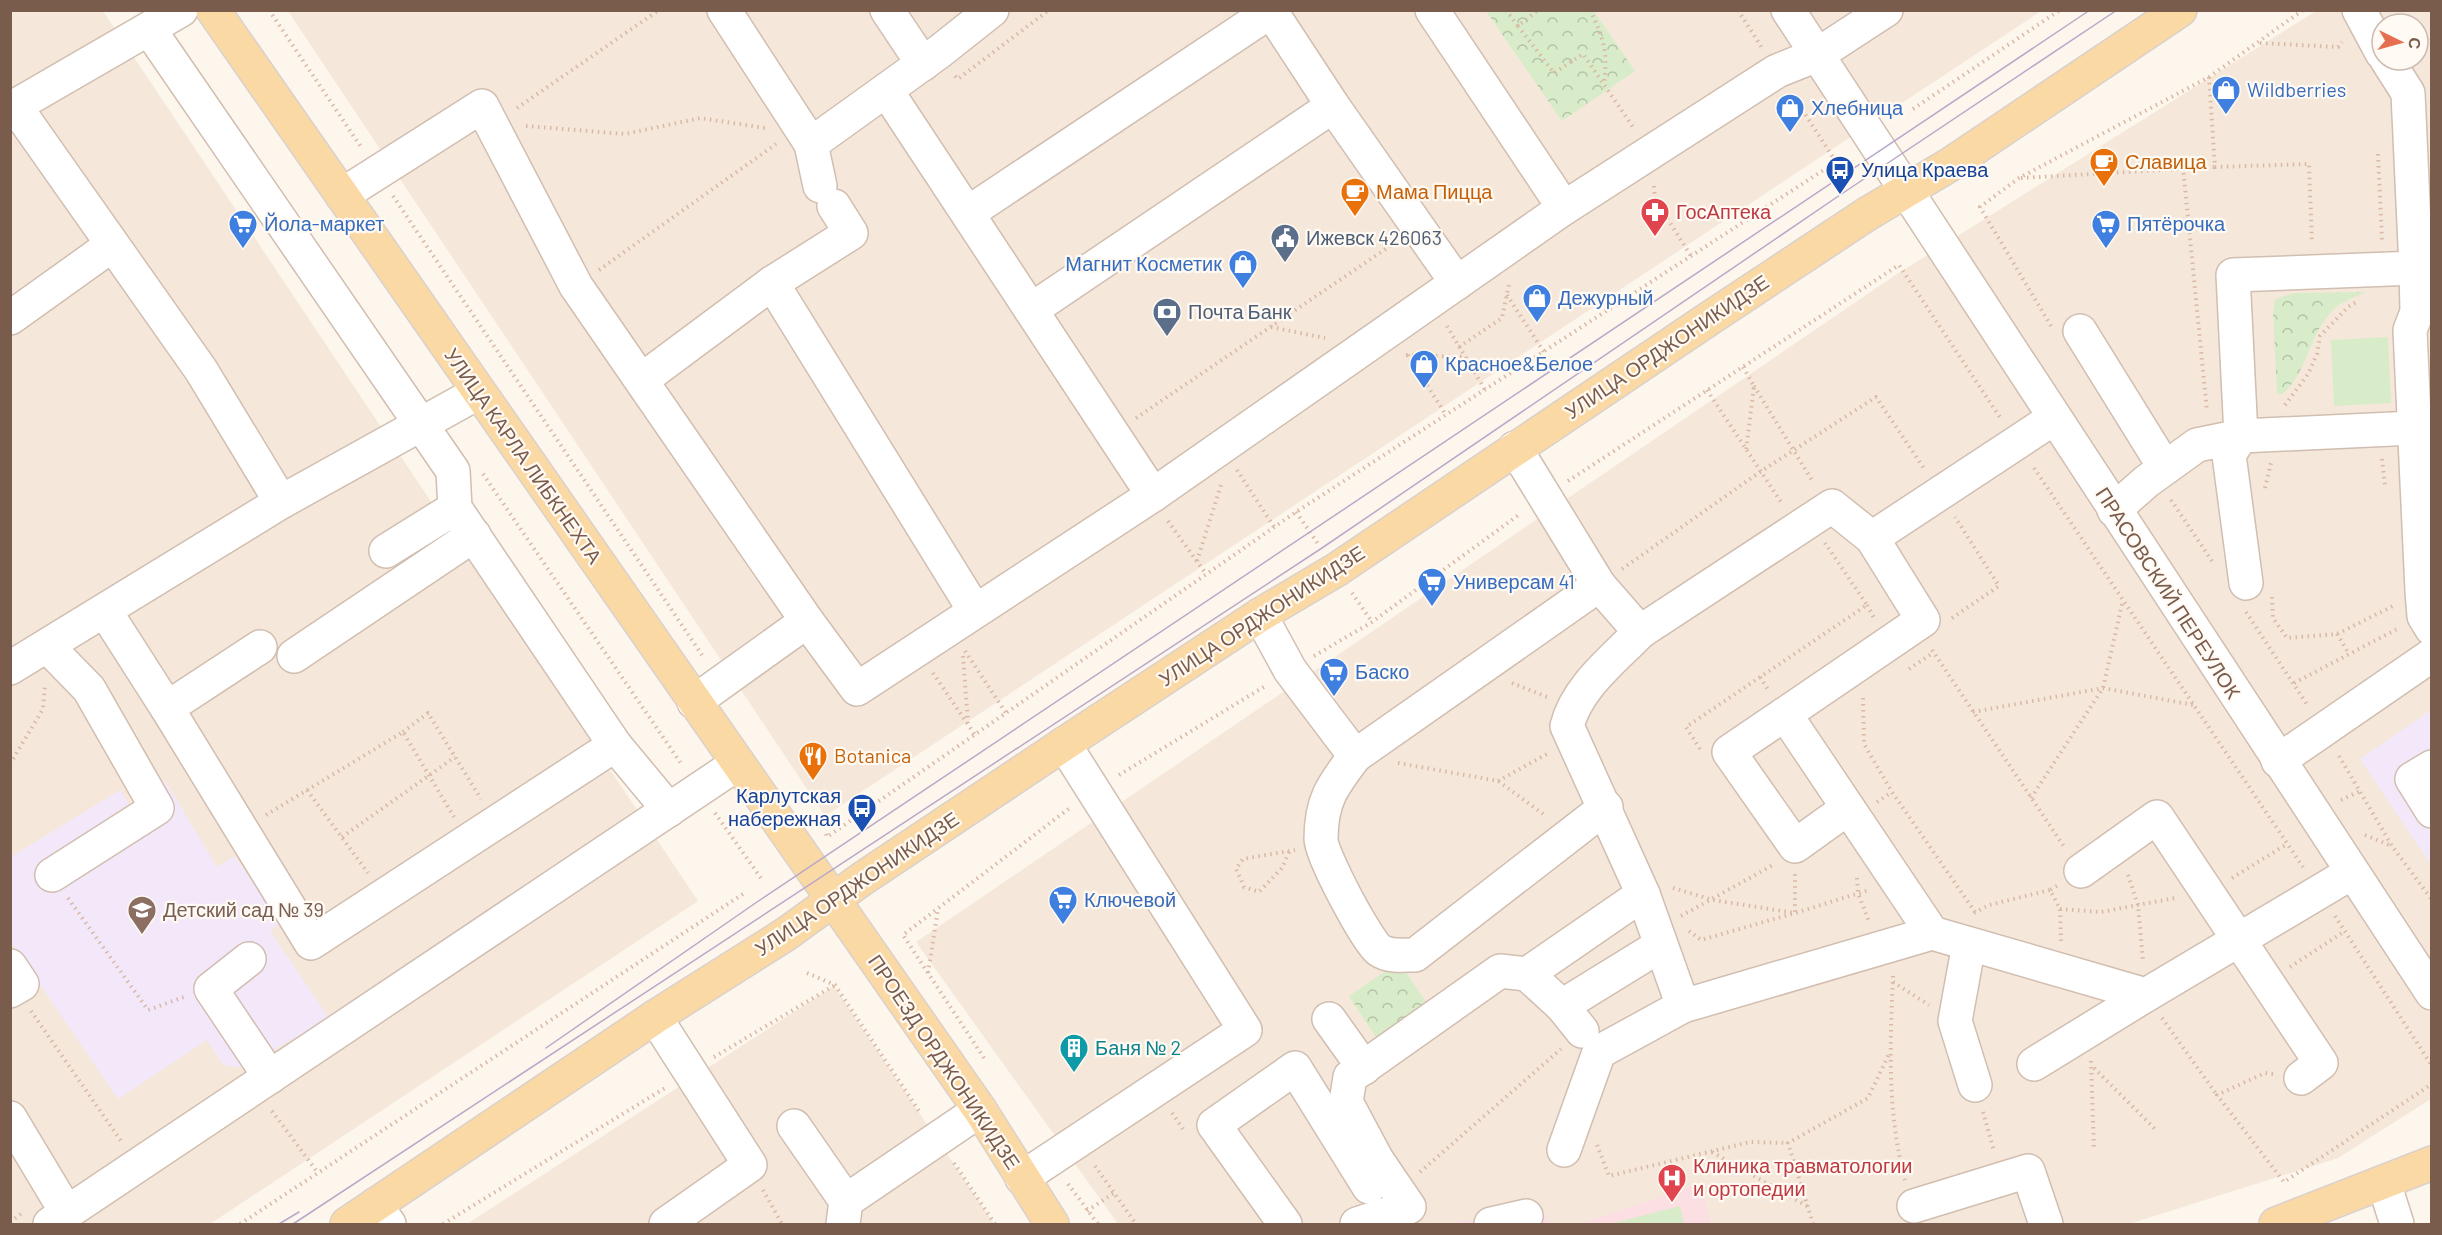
<svg xmlns="http://www.w3.org/2000/svg" width="2442" height="1235" font-family="Barlow,sans-serif">
<defs>
<pattern id="park-crowns" width="20" height="18" patternUnits="userSpaceOnUse" patternTransform="scale(1.5)"><rect width="20" height="18" fill="#d8ecc9"/><path d="M2 6a3 3 0 1 1 6 0M12 15a3 3 0 1 1 6 0" fill="none" stroke="#b4c2a5"/></pattern>
</defs>
<rect width="100%" height="100%" fill="#fdf6ec"/>
<!-- residential -->
<g fill="#f5e8da" fill-rule="evenodd">
<polygon points="10,11 103,11 698,901 210,1224 11,1224"/>
<polygon points="288,11 2041,11 825,816"/>
<path d="M2316,11H2431V1099L2338,1158L2129,1224H1118L916,942L1897,274ZM2382,24H2418V60H2382Z"/>
<polygon points="834,986 994,1224 467,1224"/>
</g>
<!-- education -->
<g fill="#f3e8fa">
<polygon points="2431,710 2431,865 2360,759"/>
<polygon points="166,782 217,867 235,856 280,923 270,931 329,1018 243,1068 223,1065 207,1040 118,1099 11,942 11,857 120,790 130,805"/>
</g>
<!-- medical -->
<g fill="#fbdfe3">
<polygon points="1700,1184 1712,1224 1578,1224"/>
<polygon points="1543,1209 1551,1224 1444,1224"/>
</g>
<!-- grass -->
<g fill="#d8ecc9">
<polygon points="2388,337 2391,403 2334,406 2331,340"/>
<polygon points="1680,1206 1684,1224 1610,1224"/>
</g>
<!-- park -->
<g fill="url(#park-crowns)">
<polygon points="1486,11 1594,11 1635,71 1562,121"/>
<path d="M2366,292C2356,297 2340,302 2333,310C2309,334 2308,371 2283,394H2277L2273,313L2275,299L2294,293Z"/>
<polygon points="1399,962 1428,1005 1377,1039 1349,996"/>
</g>
<g fill="none" stroke-linecap="round" stroke-linejoin="round">
<!-- minor casing -->
<g stroke="#d1beb0" stroke-width="36">
<g id="minor">
<polyline points="724,10 811,144"/>
<polyline points="887,10 923,64"/>
<polyline points="1270,10 1333,106 1457,283"/>
<polyline points="1432,10 1564,208"/>
<polyline points="1788,10 2432,993"/>
<polyline points="2359,10 2382,53"/>
<polyline points="149,29 453,471 455,508 615,745 669,810"/>
<polyline points="2387,60 2408,93 2416,268 2233,275 2241,436 2414,428"/>
<polyline points="886,90 1153,495"/>
<polyline points="15,106 201,370 281,502"/>
<polyline points="10,109 181,10"/>
<polyline points="820,186 811,144 939,52 992,10"/>
<polyline points="342,195 482,106 576,286 807,621 857,689 1153,495 1564,208 1777,71 1817,55 1886,10"/>
<polyline points="968,213 1271,11"/>
<polyline points="2416,268 2417,312 2410,330 2422,591 2424,616 2432,629"/>
<polyline points="772,283 851,233 834,206"/>
<polyline points="1031,310 1333,106"/>
<polyline points="10,318 112,245"/>
<polyline points="2080,331 2165,468"/>
<polyline points="643,379 772,283 975,611"/>
<polyline points="1515,448 1599,585 1640,632 1832,506 1872,538 2054,418"/>
<polyline points="2114,510 2147,481 2197,445 2241,436 2229,455 2246,583"/>
<polyline points="1872,538 1923,620 1785,714 1932,933 2146,995 2351,873"/>
<polyline points="386,551 455,508"/>
<polyline points="105,611 167,708"/>
<polyline points="1260,615 1290,670 1355,756 1599,585"/>
<path d="M1640,632C1613,660 1577,687 1567,726L1643,894L1683,1006L1932,933"/>
<polyline points="47,646 89,689 157,808 52,875"/>
<polyline points="260,647 167,708 311,943 615,745"/>
<polyline points="294,656 474,535"/>
<polyline points="10,668 281,502 479,392"/>
<polyline points="694,702 807,621"/>
<polyline points="1785,714 1729,752 1795,846 1848,808"/>
<path d="M1355,756C1333,785 1321,800 1321,839C1321,855 1367,941 1379,950C1389,957 1403,955 1415,955L1606,807"/>
<polyline points="2278,761 2432,655"/>
<polyline points="2432,767 2412,779 2432,811"/>
<polyline points="2081,871 2157,817 2321,1063 2301,1078"/>
<polyline points="1969,944 1955,1021 1975,1085"/>
<polyline points="249,959 211,989 270,1077"/>
<polyline points="10,966 22,984 10,991"/>
<polyline points="1527,974 1562,1006 1582,1031"/>
<polyline points="1562,1006 1661,945"/>
<polyline points="655,1017 750,1165 666,1224"/>
<polyline points="1329,1019 1364,1068"/>
<polyline points="2034,1064 2146,995"/>
<polyline points="10,1118 67,1213"/>
<polyline points="794,1126 846,1201"/>
<polyline points="1564,1150 1599,1052 1683,1006"/>
<polyline points="1022,1178 1245,1030 1064,744"/>
<polyline points="2384,1183 2397,1224"/>
<polyline points="375,1205 389,1224"/>
<polyline points="1914,1206 2028,1171 2046,1224"/>
<polyline points="50,1224 737,764"/>
<polyline points="843,1224 846,1201 980,1110"/>
<polyline points="1285,1224 1214,1125 1295,1068 1369,1187"/>
<polyline points="1357,1224 1409,1207 1377,1160 1346,1102 1350,1077 1500,971 1527,974 1643,894"/>
<polyline points="1491,1224 1526,1216"/>
</g>
</g>
<!-- major casing -->
<g stroke="#dad1cd" stroke-width="36">
<g id="major">
<polyline points="213,10 980,1110 1052,1224"/>
<polyline points="347,1224 655,1017 786,934 862,879 1064,744 1260,615 1336,570 1707,320 1867,214 1951,164 2180,10"/>
<polyline points="2276,1224 2432,1163"/>
</g>
</g>
<!-- path -->
<g stroke="#d9b8a5" stroke-width="4" stroke-dasharray="1.5 4.5" stroke-linecap="butt">
<polyline points="269,10 361,147"/>
<polyline points="1506,10 1518,26 1538,10"/>
<path d="M1590,10C1604,39 1608,52 1604,84"/>
<polyline points="1738,10 1762,48"/>
<polyline points="1518,26 1554,73 1583,54 1635,130"/>
<polyline points="2418,41 2432,40"/>
<polyline points="2260,43 2338,47 2342,42"/>
<polyline points="955,76 958,79 1049,10"/>
<polyline points="2209,77 2215,167 2309,164 2312,243"/>
<polyline points="517,108 659,10"/>
<polyline points="1913,109 2060,10"/>
<polyline points="526,126 625,134 700,118 765,128"/>
<polyline points="2378,154 2382,240"/>
<polyline points="2183,167 2207,411"/>
<polyline points="2021,178 2215,167"/>
<polyline points="1654,186 1655,199 1691,256"/>
<polyline points="393,196 702,655"/>
<polyline points="599,270 776,144"/>
<polyline points="1507,295 1544,352"/>
<polyline points="1447,326 1485,390"/>
<polyline points="2051,326 1980,207 2019,178 2209,77 2303,10"/>
<polyline points="1271,327 1325,338"/>
<polyline points="1459,347 1502,318 1509,284"/>
<polyline points="1406,355 1465,357"/>
<polyline points="1408,355 1446,415"/>
<polyline points="1743,367 1754,386 1746,451"/>
<polyline points="1754,386 1813,482"/>
<polyline points="1707,390 1783,505"/>
<polyline points="2285,405 2308,374 2317,354 2320,336 2348,307 2358,301"/>
<polyline points="1136,418 1393,244"/>
<polyline points="2382,459 2385,485"/>
<polyline points="2034,468 2303,867"/>
<polyline points="1237,470 1274,527"/>
<polyline points="483,474 682,765"/>
<polyline points="1568,481 1899,265 2001,419"/>
<polyline points="2265,488 2271,463"/>
<polyline points="2171,500 2212,561"/>
<polyline points="1296,512 1319,545"/>
<polyline points="1168,521 1206,574"/>
<polyline points="1197,561 1221,485"/>
<polyline points="1622,569 1760,472 1876,397 1925,470"/>
<polyline points="1352,593 1372,622"/>
<polyline points="2272,597 2273,618 2287,638 2337,634 2393,606"/>
<polyline points="1867,605 1874,618"/>
<polyline points="2246,612 2308,706"/>
<polyline points="1952,618 1999,586 1955,517"/>
<polyline points="2337,634 2349,654"/>
<polyline points="1932,650 2065,848"/>
<polyline points="965,651 1006,713"/>
<polyline points="963,656 968,723"/>
<polyline points="1314,656 1372,622 1520,514"/>
<polyline points="1909,669 1933,653"/>
<polyline points="933,673 975,735"/>
<polyline points="1760,677 1769,691"/>
<polyline points="1512,683 1547,697"/>
<polyline points="2294,683 2399,628"/>
<polyline points="1863,698 1864,744 1892,792 1975,912"/>
<polyline points="1973,712 2103,688 2193,705"/>
<polyline points="403,732 428,713 481,799"/>
<polyline points="1700,749 1686,727 1867,605 1825,543"/>
<polyline points="2339,756 2392,846 2432,900"/>
<polyline points="1398,763 1498,781 1546,816"/>
<polyline points="10,764 43,709 45,685"/>
<polyline points="1119,775 1267,685"/>
<polyline points="1498,781 1547,754"/>
<polyline points="307,790 368,873"/>
<polyline points="2031,798 2103,688 2123,600"/>
<polyline points="2341,800 2360,791"/>
<polyline points="1877,802 1892,792"/>
<polyline points="715,813 763,881"/>
<polyline points="266,815 403,732 454,817"/>
<polyline points="826,834 827,837 1296,512 1836,162 1794,97"/>
<polyline points="2365,835 2392,846"/>
<polyline points="342,837 455,757"/>
<polyline points="1289,852 1282,868 1259,892 1244,887 1236,869 1243,859 1295,850"/>
<polyline points="2128,875 2138,905 2143,961"/>
<polyline points="1857,878 1858,893 1869,922"/>
<polyline points="2232,878 2287,844"/>
<polyline points="2057,886 2050,890 2060,909 2061,942"/>
<polyline points="1673,888 1713,900 1795,913 1869,890"/>
<polyline points="68,898 148,1010 184,997"/>
<polyline points="2060,909 2101,912 2175,898"/>
<polyline points="1974,913 1989,905 2050,890"/>
<polyline points="1681,916 1773,865"/>
<polyline points="2335,916 2432,1066"/>
<polyline points="1689,931 1701,940 1795,913 1795,874"/>
<polyline points="2290,967 2345,931"/>
<polyline points="807,973 835,985 921,1114"/>
<polyline points="928,973 938,909"/>
<path d="M1893,976C1890,1045 1887,1113 1905,1180"/>
<polyline points="1893,982 1929,1005"/>
<polyline points="31,1011 121,1141"/>
<polyline points="2162,1018 2217,1095"/>
<polyline points="714,1057 835,985"/>
<polyline points="984,1058 903,935 1071,807"/>
<polyline points="2091,1061 2094,1150"/>
<polyline points="2094,1068 2155,1129"/>
<polyline points="2273,1074 2265,1073 2217,1095 2284,1182 2432,1084"/>
<polyline points="272,1111 318,1173"/>
<polyline points="1983,1112 1994,1151"/>
<polyline points="1172,1113 1183,1129"/>
<polyline points="1597,1145 1609,1176 1750,1142 1788,1143"/>
<polyline points="1712,1152 1807,1206"/>
<polyline points="954,1163 995,1224"/>
<polyline points="1095,1166 1136,1224"/>
<polyline points="1420,1172 1561,1049"/>
<polyline points="1068,1184 1098,1224"/>
<polyline points="763,1190 782,1224"/>
<polyline points="1087,1211 1114,1193"/>
<polyline points="10,1222 21,1214"/>
<polyline points="240,1224 746,892"/>
<polyline points="443,1224 665,1088"/>
<polyline points="1813,1224 1788,1143 1868,1098 1890,1052"/>
</g>
<!-- minor -->
<use href="#minor" stroke="#fff" stroke-width="33"/>
<!-- major -->
<use href="#major" stroke="#fbd9a5" stroke-width="33"/>
<!-- tram -->
<g stroke="#b9a8c9" stroke-width="1.5">
<polyline points="546,1048 757,902 2090,10"/>
<polyline points="279,1224 299,1212"/>
<polyline points="293,1224 1322,548 1840,195 2117,10"/>
</g>
</g>
<!-- icons -->
<defs>
<g id="shop-pin" transform="scale(1.5)"><path d="M0 17L-7.5 6A9.5 9.5 0 1 1 7.5 6Z" fill="#3f7fe0" stroke="#fffaf3"/><path d="M-5-2.5h2.3a2.7 3.5 0 0 1 5.4 0H5L5.5 6h-11ZM-1.5-2.5h3a1.5 2.3 0 0 0-3 0Z" fill="#fff"/></g>
<g id="cafe-pin" transform="scale(1.5)"><path d="M0 17L-7.5 6A9.5 9.5 0 1 1 7.5 6Z" fill="#e8710a" stroke="#fffaf3"/><path d="M-5.5-4.5H6V0H3Q3 3.5 0 3.5H-2.5Q-5.5 3.5-5.5 0ZM3-3.2v2h1.7v-2ZM-6 4.5H4V6H-6Z" fill="#fff"/></g>
<g id="bus-pin" transform="scale(1.5)"><path d="M0 17L-7.5 6A9.5 9.5 0 1 1 7.5 6Z" fill="#1a4fb4" stroke="#fffaf3"/><path d="M-5-6H5V4H4V6H2V4H-2V6H-4V4H-5ZM-3.5-4V0h7V-4ZM-3.5 1.2v1.5H-2V1.2ZM2 1.2v1.5H3.5V1.2Z" fill="#fff"/></g>
<g id="pharmacy-pin" transform="scale(1.5)"><path d="M0 17L-7.5 6A9.5 9.5 0 1 1 7.5 6Z" fill="#e0444e" stroke="#fffaf3"/><path d="M-2-6h4v4h4v4h-4v4h-4v-4h-4v-4h4Z" fill="#fff"/></g>
<g id="supermarket-pin" transform="scale(1.5)"><path d="M0 17L-7.5 6A9.5 9.5 0 1 1 7.5 6Z" fill="#3f7fe0" stroke="#fffaf3"/><path d="M-6-5.5h2.5l.6 2H6L4.5 2H-2.5L-4.4-4H-6ZM-1.5 3.2a1.3 1.3 0 1 0 .1 0ZM3 3.2a1.3 1.3 0 1 0 .1 0Z" fill="#fff"/></g>
<g id="civic-pin" transform="scale(1.5)"><path d="M0 17L-7.5 6A9.5 9.5 0 1 1 7.5 6Z" fill="#5c6f8a" stroke="#fffaf3"/><path d="M-.6-6.5H3V-4.5H.6V-3L4-1V1h2V6H-6V1h2V-1L-.6-3ZM-1.2 2.5V6h2.4V2.5Z" fill="#fff"/></g>
<g id="bank-pin" transform="scale(1.5)"><path d="M0 17L-7.5 6A9.5 9.5 0 1 1 7.5 6Z" fill="#5c6f8a" stroke="#fffaf3"/><path d="M-6-4H6V4H-6ZM0-2.3a2.3 2.3 0 1 0 0 4.6a2.3 2.3 0 1 0 0-4.6Z" fill="#fff"/></g>
<g id="restaurant-pin" transform="scale(1.5)"><path d="M0 17L-7.5 6A9.5 9.5 0 1 1 7.5 6Z" fill="#e8710a" stroke="#fffaf3"/><path d="M-5-6h1v4h1v-4h1v4h1v-4h1v5L-1.5 .5V6h-2V.5L-5-1ZM5-6V6H3V1.5H1.5Q1.5-4 5-6Z" fill="#fff"/></g>
<g id="school-pin" transform="scale(1.5)"><path d="M0 17L-7.5 6A9.5 9.5 0 1 1 7.5 6Z" fill="#8d6e63" stroke="#fffaf3"/><path d="M0-5L7-2L0 1L-7-2ZM-4 1L0 2.5L4 1V4Q0 6-4 4Z" fill="#fff"/></g>
<g id="building-pin" transform="scale(1.5)"><path d="M0 17L-7.5 6A9.5 9.5 0 1 1 7.5 6Z" fill="#0f9aa8" stroke="#fffaf3"/><path d="M-4-6H4V6H1V3H-1V6H-4ZM-2.5-4.3h1.7v1.8h-1.7ZM.8-4.3h1.7v1.8H.8ZM-2.5-1h1.7V.8h-1.7ZM.8-1h1.7V.8H.8Z" fill="#fff"/></g>
<g id="hospital-pin" transform="scale(1.5)"><path d="M0 17L-7.5 6A9.5 9.5 0 1 1 7.5 6Z" fill="#e0444e" stroke="#fffaf3"/><path d="M-5-5h3v3.5h4V-5h3V5h-3V1.5h-4V5h-3Z" fill="#fff"/></g>
</defs>
<g fill-rule="evenodd">
<use href="#shop-pin" x="2226" y="90"/>
<use href="#shop-pin" x="1790" y="108"/>
<use href="#cafe-pin" x="2104" y="162"/>
<use href="#bus-pin" x="1840" y="170"/>
<use href="#cafe-pin" x="1355" y="192"/>
<use href="#pharmacy-pin" x="1655" y="212"/>
<use href="#supermarket-pin" x="243" y="224"/>
<use href="#supermarket-pin" x="2106" y="224"/>
<use href="#civic-pin" x="1285" y="238"/>
<use href="#shop-pin" x="1243" y="264"/>
<use href="#shop-pin" x="1537" y="298"/>
<use href="#bank-pin" x="1167" y="312"/>
<use href="#shop-pin" x="1424" y="364"/>
<use href="#supermarket-pin" x="1432" y="582"/>
<use href="#supermarket-pin" x="1334" y="672"/>
<use href="#restaurant-pin" x="813" y="756"/>
<use href="#bus-pin" x="862" y="808"/>
<use href="#supermarket-pin" x="1063" y="900"/>
<use href="#school-pin" x="142" y="910"/>
<use href="#building-pin" x="1074" y="1048"/>
<use href="#hospital-pin" x="1672" y="1178"/>
</g>
<g text-anchor="middle" stroke-width="4.5" stroke-linejoin="round" paint-order="stroke">
<!-- shop labels -->
<g font-size="20" fill="#366cbe" stroke="#fffaf3" text-anchor="start">
<text x="2247" y="97">Wildberries</text>
<text x="1811" y="115">Хлебница</text>
<text x="264" y="231">Йола-маркет</text>
<text x="2127" y="231">Пятёрочка</text>
<text x="1222" y="271" text-anchor="end">Магнит Косметик</text>
<text x="1558" y="305">Дежурный</text>
<text x="1445" y="371">Красное&amp;Белое</text>
<text x="1453" y="589">Универсам 41</text>
<text x="1355" y="679">Баско</text>
<text x="1084" y="907">Ключевой</text>
</g>
<!-- food labels -->
<g font-size="20" fill="#c56008" stroke="#fffaf3" text-anchor="start">
<text x="2125" y="169">Славица</text>
<text x="1376" y="199">Мама Пицца</text>
<text x="834" y="763">Botanica</text>
</g>
<!-- transit labels -->
<g font-size="20" fill="#164399" stroke="#fffaf3" text-anchor="start">
<text x="1861" y="177">Улица Краева</text>
<text x="841" y="803" text-anchor="end">Карлутская<tspan x="841" dy="23">набережная</tspan></text>
</g>
<!-- health labels -->
<g font-size="20" fill="#be3a42" stroke="#fffaf3" text-anchor="start">
<text x="1676" y="219">ГосАптека</text>
<text x="1693" y="1173">Клиника травматологии<tspan x="1693" dy="23">и ортопедии</tspan></text>
</g>
<!-- service labels -->
<g font-size="20" fill="#4e5e75" stroke="#fffaf3" text-anchor="start">
<text x="1306" y="245">Ижевск 426063</text>
<text x="1188" y="319">Почта Банк</text>
</g>
<!-- street labels -->
<g font-size="20" fill="#7a5c4d" stroke="#fffaf3">
<text transform="translate(1667 347) rotate(-34)" y="7">УЛИЦА ОРДЖОНИКИДЗЕ</text>
<text transform="translate(523 456) rotate(55)" y="7">УЛИЦА КАРЛА ЛИБКНЕХТА</text>
<text transform="translate(2168 593) rotate(57)" y="7">ПРАСОВСКИЙ ПЕРЕУЛОК</text>
<text transform="translate(1262 616) rotate(-33)" y="7">УЛИЦА ОРДЖОНИКИДЗЕ</text>
<text transform="translate(857 884) rotate(-34)" y="7">УЛИЦА ОРДЖОНИКИДЗЕ</text>
<text transform="translate(944 1062) rotate(56)" y="7">ПРОЕЗД ОРДЖОНИКИДЗЕ</text>
</g>
<!-- education labels -->
<g font-size="20" fill="#785e54" stroke="#fffaf3" text-anchor="start">
<text x="163" y="917">Детский сад № 39</text>
</g>
<!-- culture labels -->
<g font-size="20" fill="#0d838f" stroke="#fffaf3" text-anchor="start">
<text x="1095" y="1055">Баня № 2</text>
</g>
</g>
<!-- border -->
<rect width="2442" height="1235" fill="none" stroke="#7a5c4d" stroke-width="24"/>
<!-- north arrow -->
<g transform="translate(2400 42) rotate(95)"><circle r="28" fill="#fffaf3" stroke="#cabbb1" stroke-width="1.5"/>
<path d="M0-4.5L10 22L0 15L-10 22Z" fill="#e76f51"/>
<text y="-9" font-size="16" font-weight="bold" text-anchor="middle" fill="#7a5c4d">С</text>
</g>
</svg>
